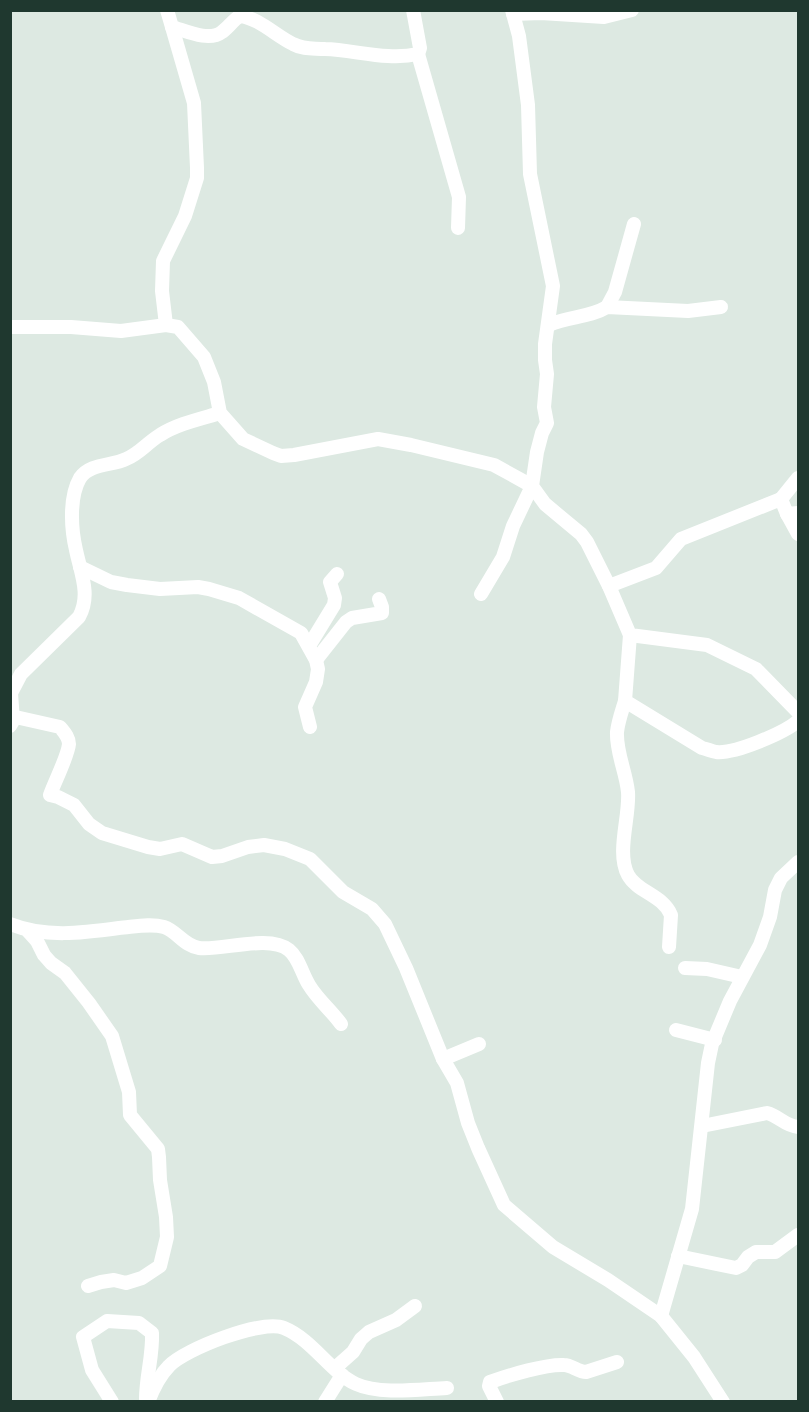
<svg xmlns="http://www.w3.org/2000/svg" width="809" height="1412" font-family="Manrope,sans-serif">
<rect width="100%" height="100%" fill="#dde9e2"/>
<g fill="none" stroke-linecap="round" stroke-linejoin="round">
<!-- minor -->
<g stroke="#fff" stroke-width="14">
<path d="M167,10L172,27C186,31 209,42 222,32C229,27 233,20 240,16C259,18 276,36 293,44C304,50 313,48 325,49C355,50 388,61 418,54L420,48L413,10"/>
<polyline points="512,10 519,36 528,105 530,174 553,286 545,344 545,360 547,374 544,407 547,423 542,433 537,452 532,486 545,504 581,534 587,542 609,586 630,635 707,645 756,669 798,712"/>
<polyline points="513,14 541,13 604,17 632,10"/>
<polyline points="418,54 459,197 458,228"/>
<polyline points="607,307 615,292 634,224"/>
<polyline points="166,325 162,291 163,261 185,216 197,178 197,168 194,103 172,27"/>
<path d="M549,325C568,316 589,318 607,307L688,311L721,307"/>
<polyline points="10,327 71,327 121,331 166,325 178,327 204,357 214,382 220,413 243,439 273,453 281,456 294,455 378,439 411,445 494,465 532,486 513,526 503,557 481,594"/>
<polyline points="781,499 798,478"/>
<polyline points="787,514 798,534"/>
<polyline points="80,567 111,582 127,585 160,589 198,587 209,589 239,598 301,633 316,660 318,669 316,682 305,707 310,727"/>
<polyline points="609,586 656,568 681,539 781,499 787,514 798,513"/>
<path d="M630,635L625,701L702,748C707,749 711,751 716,752C735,754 784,733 798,721"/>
<polyline points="309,646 334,605 335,598 330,582 337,574"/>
<polyline points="316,660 346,622 352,618 382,613 382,607 379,599"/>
<path d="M625,701C622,711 618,722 617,732C616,752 626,772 628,792C630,816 616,853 628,875C637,892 663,895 671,915L669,947"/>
<path d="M11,716L60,727C64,732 69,737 69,744C68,756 54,783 50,795L58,797L74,805L89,824L102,833L148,847L160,849L182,844L212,857L222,856L248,847L264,845L285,849L310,859L343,892L372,909L385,924L406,968L443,1059L457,1083L468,1123L478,1148L504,1205L553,1247L608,1280L661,1316L694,1357L723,1402"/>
<path d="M10,726L13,721L11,693L21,674L79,617C91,595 81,574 76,550C71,529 69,497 80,478C90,463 112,466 126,459C139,454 148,442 160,435C177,424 200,419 220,413"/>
<path d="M10,924C45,938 82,933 119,928C133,927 150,923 164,927C177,931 184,946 199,948C221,951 269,934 289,950C299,958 302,974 309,985C318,1000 331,1010 341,1024"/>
<polyline points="28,931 37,941 44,955 51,963 65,973 89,1003 112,1036 129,1092 130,1115 158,1149 159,1157 160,1180 166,1217 167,1237 160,1266 142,1278 126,1283 114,1280 101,1282 88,1286"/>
<polyline points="685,968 707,969 742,977"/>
<polyline points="676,1030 715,1040"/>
<polyline points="443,1059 479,1044"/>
<path d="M702,1126L767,1113C779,1116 785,1126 798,1127"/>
<polyline points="678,1256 736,1268 742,1265 748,1257 756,1252 775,1252 798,1235"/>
<polyline points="661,1316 692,1209 708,1063 712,1044 730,1001 760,945 770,917 775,890 781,878 798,862"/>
<polyline points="335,1368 353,1352 361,1339 369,1332 396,1320 415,1306"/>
<path d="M112,1402L92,1370L83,1337L107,1321L139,1323L152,1333C153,1356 146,1376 146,1399"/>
<path d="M148,1402C153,1389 159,1376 169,1366C185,1349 262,1319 284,1328C313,1340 330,1372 356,1384C380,1395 421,1389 447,1388"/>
<polyline points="325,1402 342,1375"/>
<path d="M497,1402L489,1386L490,1382L493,1381C510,1375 546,1364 564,1365C572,1365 578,1372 586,1372L617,1362"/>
</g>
</g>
<!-- border -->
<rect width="809" height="1412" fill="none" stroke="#1f382f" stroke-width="24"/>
</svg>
